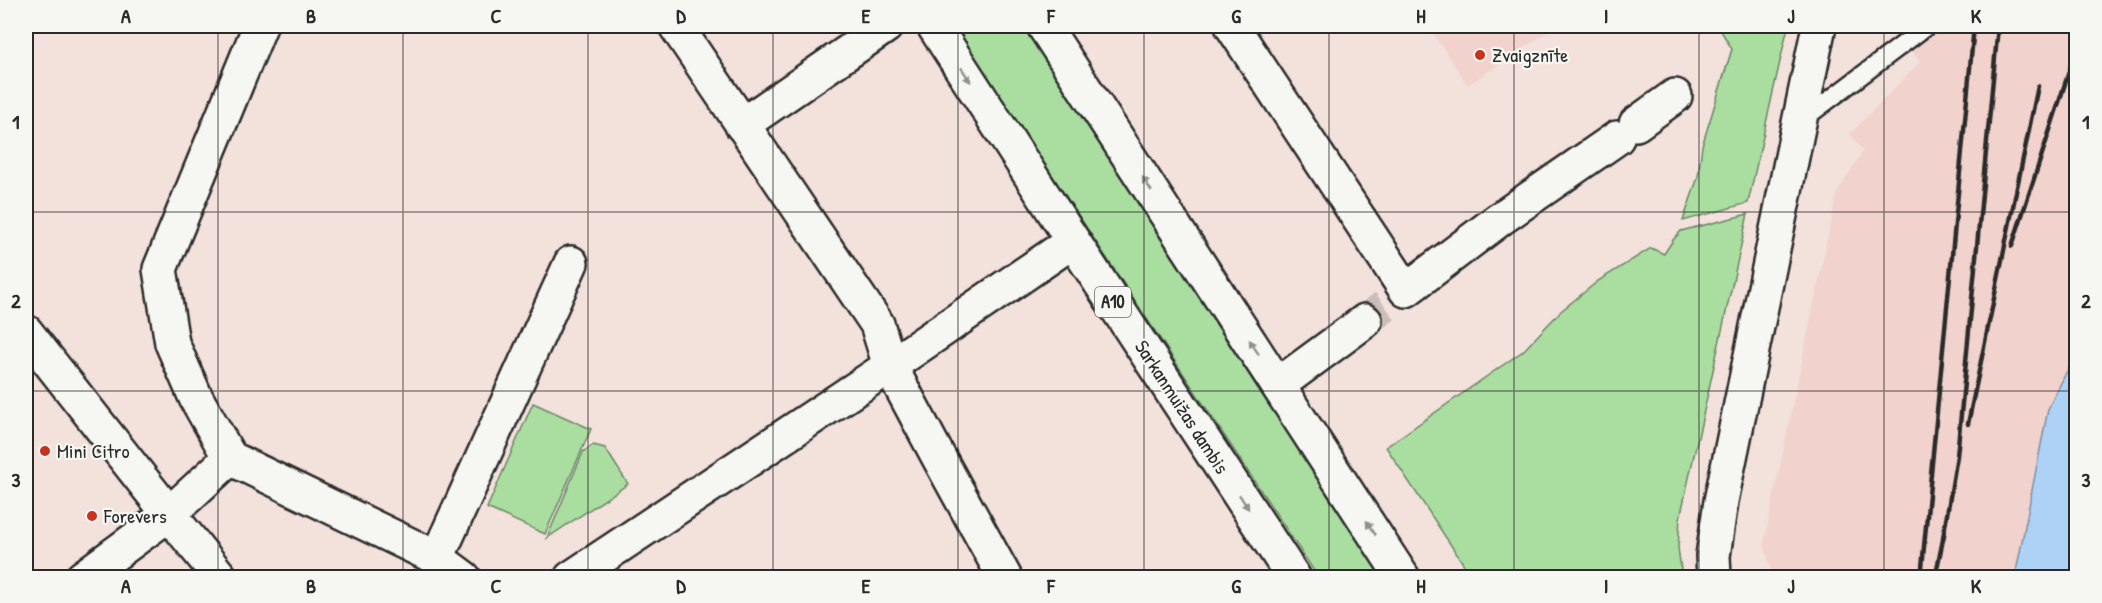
<svg xmlns="http://www.w3.org/2000/svg" width="2102" height="603" font-family="'Patrick Hand',sans-serif">
<rect width="100%" height="100%" fill="#f3e1dc"/>
<filter id="ink" filterUnits="userSpaceOnUse"><feTurbulence type="fractalNoise" baseFrequency=".0167" numOctaves="2"/><feDisplacementMap in="SourceGraphic" scale="12" xChannelSelector="R" yChannelSelector="G"/><feConvolveMatrix kernelMatrix="1 2 1 2 8 2 1 2 1" color-interpolation-filters="sRGB"/></filter>
<g filter="url(#ink)">
<!-- built -->
<g fill="#f1d2cc">
<polygon points="1428,26 1556,26 1468,85"/>
<polygon points="1896,26 2076,26 2076,353 2048,409 2015,577 1773,577 1764,543 1837,193 1863,151 1850,134 1920,62 1894,27"/>
</g>
<!-- green -->
<g fill="#aadea0" stroke="#6a8466" stroke-width="1.5">
<polygon points="953,26 1027,26 1391,577 1318,577"/>
<polygon points="1718,26 1788,26 1748,203 1683,221 1698,177 1702,146 1732,49"/>
<polygon points="1748,214 1680,518 1678,548 1682,577 1472,577 1386,447 1523,351 1561,311 1598,281 1651,248 1664,254 1673,240 1681,231"/>
<polygon points="533,403 591,429 545,534 487,508"/>
<polygon points="593,445 605,448 628,484 547,538 583,452"/>
</g>
<!-- water -->
<polygon fill="#aed2f6" stroke="#7a8fa5" stroke-width="1.5" points="2076,353 2076,577 2015,577 2048,409"/>
<g fill="none" stroke-linecap="round" stroke-linejoin="round">
<!-- street-tunnel -->
<polyline stroke="#cbbdb9" stroke-width="33" stroke-dasharray="33 16" stroke-linecap="butt" points="1365,321 1385,306"/>
<!-- lane casing -->
<g stroke="#2b2b2b" stroke-width="21">
<polyline id="lane" points="1801,121 1927,26"/>
</g>
<!-- street casing -->
<g stroke="#2b2b2b" stroke-width="38">
<g id="street">
<polyline points="676,26 877,324 890,366 938,456 1005,578"/>
<polyline points="1232,26 1406,290 1500,219 1617,138"/>
<polyline points="1636,124 1675,96"/>
<polyline points="742,125 886,26"/>
<polyline points="26,332 169,514 82,578"/>
<polyline points="1278,385 1365,321"/>
<polyline points="230,458 437,558 464,578"/>
<polyline points="437,558 571,263"/>
<polyline points="221,578 169,514 230,458 196,398 172,343 160,269 260,26"/>
<polyline points="571,578 890,366 1073,241"/>
<polyline points="1714,578 1713,556 1721,501 1819,26"/>
</g>
</g>
<!-- primary casing -->
<g stroke="#2b2b2b" stroke-width="38">
<g id="primary">
<polyline points="934,26 1073,241 1294,578"/>
<polyline points="1044,26 1403,578"/>
</g>
</g>
<!-- lane -->
<use href="#lane" stroke="#f6f6f2" stroke-width="16"/>
<!-- street -->
<use href="#street" stroke="#f6f6f2" stroke-width="33"/>
<!-- primary -->
<use href="#primary" stroke="#f6f6f2" stroke-width="33"/>
<!-- rail -->
<g stroke="#2b2b2b" stroke-width="4.5">
<polyline points="2012,246 2076,50"/>
<polyline points="1968,424 2038,86"/>
<polyline points="1943,538 1957,456 1998,26"/>
<polyline points="1921,578 1974,26"/>
<polyline points="1935,578 1945,530"/>
</g>
</g>
<!-- one-way arrows -->
<defs><path id="oneway-solid" d="M-6-.8H1V-3.2L6.5 0L1 3.2V.8H-6Z" transform="scale(1.5)"/></defs>
<g fill="#90908e">
<use href="#oneway-solid" transform="translate(966 75) rotate(57)"/>
<use href="#oneway-solid" transform="translate(1147 184) rotate(-123)"/>
<use href="#oneway-solid" transform="translate(1254 347) rotate(-123)"/>
<use href="#oneway-solid" transform="translate(1244 502) rotate(57)"/>
<use href="#oneway-solid" transform="translate(1371 528) rotate(-123)"/>
</g>
</g>
<!-- grid -->
<path fill="none" stroke="#2b2b2b" stroke-width="1.5" stroke-opacity="0.55" d="M218,26V578M403,26V578M588,26V578M773,26V578M958,26V578M1144,26V578M1329,26V578M1514,26V578M1699,26V578M1884,26V578M26,212H2076M26,391H2076"/>
<!-- markers -->
<g fill="#c8321e" stroke="#f6f6f2" stroke-width="2">
<circle cx="1480" cy="55" r="6"/>
<circle cx="45" cy="451" r="6"/>
<circle cx="92" cy="516" r="6"/>
</g>
<g text-anchor="middle" stroke-width="4.5" stroke-linejoin="round" paint-order="stroke">
<!-- shield labels -->
<rect fill="#f6f6f2" stroke="#686867" stroke-width="1.5" x="1095" y="287" width="36" height="30" rx="4.5"/>
<g font-size="18" font-weight="bold" fill="#2b2b2b">
<text x="1113" y="308">A10</text>
</g>
<!-- poi labels -->
<g font-size="20" fill="#2b2b2b" stroke="#f6f6f2" text-anchor="start">
<text x="1492" y="62">Zvaigznīte</text>
<text x="57" y="458">Mini Citro</text>
<text x="104" y="523">Forevers</text>
</g>
<!-- street labels -->
<g font-size="20" fill="#2b2b2b" stroke="#f6f6f2">
<text transform="translate(1182 407) rotate(57)" y="7">Sarkanmuižas dambis</text>
</g>
</g>
<!-- margin -->
<rect width="2102" height="603" fill="none" stroke="#f6f6f2" stroke-width="66"/>
<rect x="33" y="33" width="2036" height="537" fill="none" stroke="#2b2b2b" stroke-width="2"/>
<g font-size="20" text-anchor="middle" font-weight="bold" fill="#2b2b2b">
<text x="126" y="23">A</text>
<text x="311" y="23">B</text>
<text x="496" y="23">C</text>
<text x="681" y="23">D</text>
<text x="866" y="23">E</text>
<text x="1051" y="23">F</text>
<text x="1236" y="23">G</text>
<text x="1421" y="23">H</text>
<text x="1606" y="23">I</text>
<text x="1791" y="23">J</text>
<text x="1976" y="23">K</text>
<text x="16" y="129">1</text>
<text x="2086" y="129">1</text>
<text x="16" y="308">2</text>
<text x="2086" y="308">2</text>
<text x="16" y="487">3</text>
<text x="2086" y="487">3</text>
<text x="126" y="593">A</text>
<text x="311" y="593">B</text>
<text x="496" y="593">C</text>
<text x="681" y="593">D</text>
<text x="866" y="593">E</text>
<text x="1051" y="593">F</text>
<text x="1236" y="593">G</text>
<text x="1421" y="593">H</text>
<text x="1606" y="593">I</text>
<text x="1791" y="593">J</text>
<text x="1976" y="593">K</text>
</g>
</svg>
